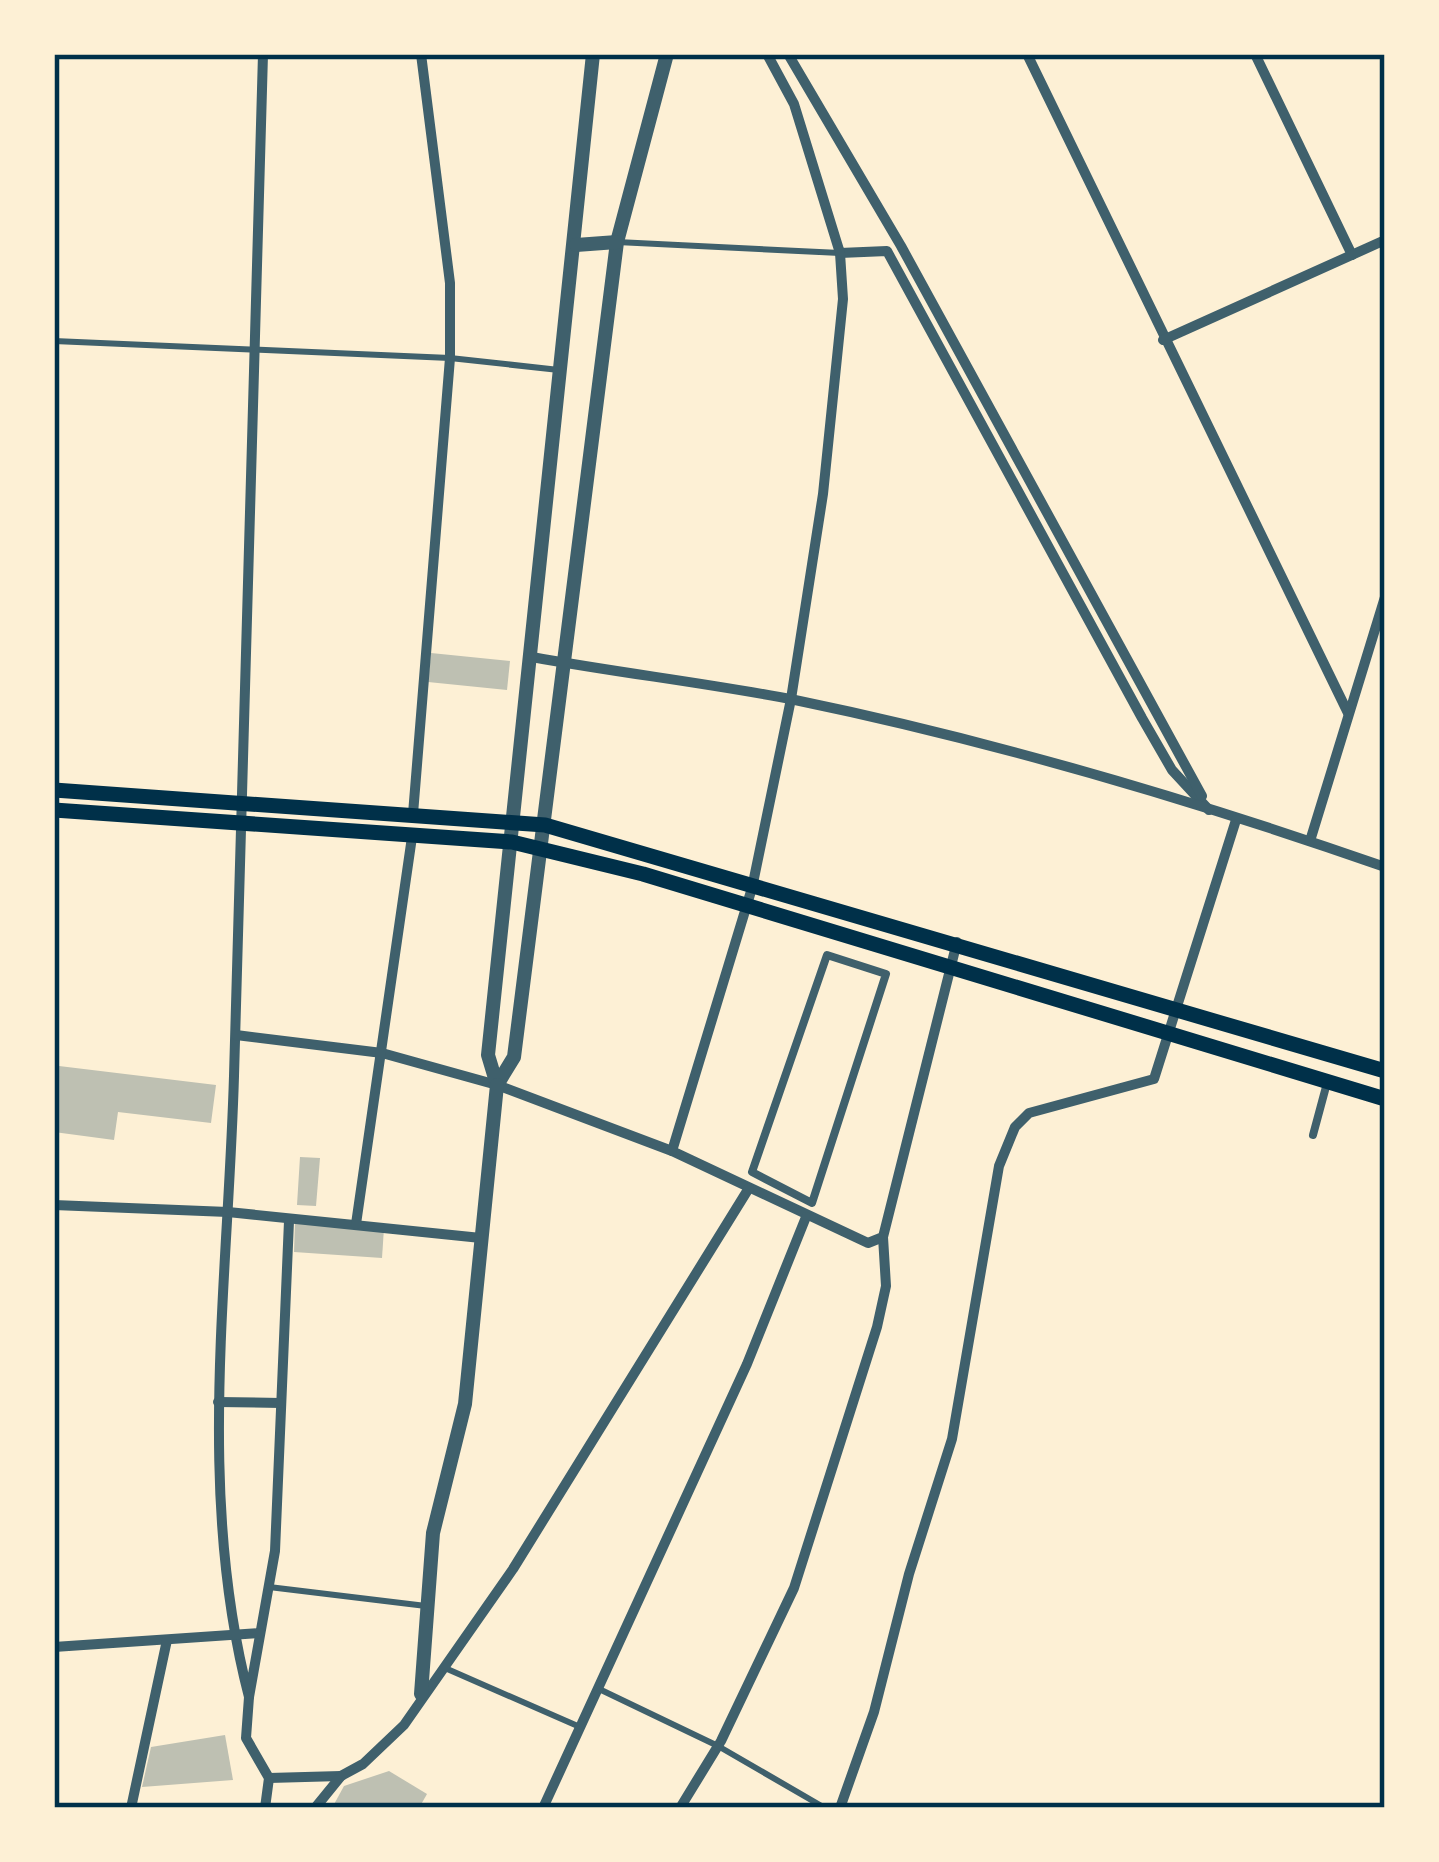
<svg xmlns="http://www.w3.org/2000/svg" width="1439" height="1862" font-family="'PT Sans',sans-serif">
<rect width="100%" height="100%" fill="#fdf0d5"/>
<!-- building -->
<g fill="#bec0b2">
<polygon points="431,653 510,661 507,690 428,682"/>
<polygon points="59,1066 216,1085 211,1123 118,1112 114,1140 54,1132"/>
<polygon points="300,1157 320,1158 316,1206 297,1205"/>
<polygon points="295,1223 384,1228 382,1258 294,1252"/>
<polygon points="225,1735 233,1780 142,1787 151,1747"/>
<polygon points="389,1771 427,1794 419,1808 332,1808 344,1786"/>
</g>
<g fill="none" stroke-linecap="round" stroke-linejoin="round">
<!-- service -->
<g stroke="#3f606c" stroke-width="6">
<polyline points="617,242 840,253"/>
<polyline points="54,341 450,358 559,370"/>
<polyline points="269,1587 426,1606"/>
<polyline points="445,1668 580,1727"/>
<polyline points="597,1688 718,1746 825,1808"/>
</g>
<!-- pedestrian -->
<g stroke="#3f606c" stroke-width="8">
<polygon points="827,955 886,974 812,1203 752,1172"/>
<polyline points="1313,1135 1327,1083"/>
</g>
<!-- minor -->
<g stroke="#3f606c" stroke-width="10">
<path d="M263,54C254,395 245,736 234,1076C228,1284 196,1494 249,1697L275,1551L289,1221"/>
<polyline points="767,54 794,104 840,253 887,251 1142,718 1172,770 1209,810"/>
<polyline points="788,54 901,246 1202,796"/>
<polyline points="1027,54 1348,713"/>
<polyline points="1255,54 1352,255"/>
<polyline points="840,253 843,299 823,494 791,699 752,888 672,1151 868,1243 883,1237 957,942"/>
<polyline points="1163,340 1385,240"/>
<path d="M532,657C619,673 708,683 795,700C994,741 1193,800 1385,867"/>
<polyline points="413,814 450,358 450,283 421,54"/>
<polyline points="1310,841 1385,597"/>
<polyline points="236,1035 382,1053 497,1085 672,1151"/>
<polyline points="54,1205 228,1212 481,1238"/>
<polyline points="356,1224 412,837"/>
<polyline points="218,1402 281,1403"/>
<polyline points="54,1647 260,1633"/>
<polyline points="249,1697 246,1738 269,1778 265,1808"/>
<polyline points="269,1778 341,1776"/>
<polyline points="131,1808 167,1640"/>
<polyline points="315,1808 341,1776 363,1764 404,1725 513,1569 749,1188"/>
<polyline points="543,1808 747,1364 806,1217"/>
<polyline points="680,1808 721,1741 794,1588 877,1327 886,1286 883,1237"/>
<polyline points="840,1808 874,1712 909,1574 952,1439 999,1166 1015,1127 1029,1113 1154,1079 1236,820"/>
</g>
<!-- tertiary -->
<g stroke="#3f606c" stroke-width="14">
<polyline points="593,54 488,1055 497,1085 514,1057 617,242 667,54"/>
<polyline points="576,245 617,242"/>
<polyline points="421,1694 433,1533 465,1404 497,1085"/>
</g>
<!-- secondary -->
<g stroke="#003049" stroke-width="15">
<polyline points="54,790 545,825 1385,1071"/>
<polyline points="54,810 512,842 643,874 1385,1099"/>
</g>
</g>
<!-- border -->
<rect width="1439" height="1862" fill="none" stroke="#fdf0d5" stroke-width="114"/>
<rect x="57" y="57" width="1325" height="1748" fill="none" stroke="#003049" stroke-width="4.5"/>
</svg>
